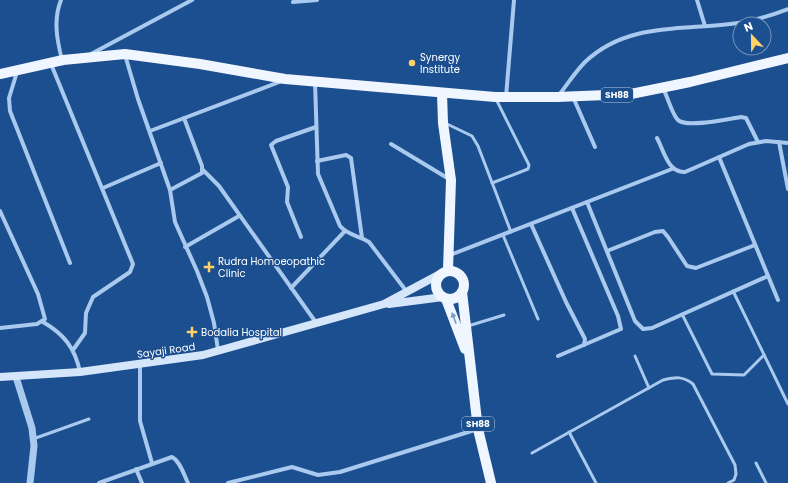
<svg xmlns="http://www.w3.org/2000/svg" width="788" height="483" font-family="Poppins,sans-serif">
<rect width="100%" height="100%" fill="#1b4f8f"/>
<g fill="none" stroke-linecap="round" stroke-linejoin="round">
<!-- service -->
<g stroke="#a9c9ee" stroke-width="3">
<polyline points="445,123 472,136 478,146 511,232"/>
<polyline points="492,183 528,169 529,165 496,99"/>
<polyline points="503,235 538,319"/>
<polyline points="733,291 788,404"/>
<polyline points="682,314 712,374 744,375 764,355"/>
<polyline points="468,326 504,315"/>
<polyline points="635,356 649,388"/>
<polyline points="569,432 596,483"/>
<polyline points="33,439 89,419"/>
<path d="M532,453L663,380C676,377 683,376 693,384L735,465L736,474L734,480L728,483"/>
<polyline points="756,463 766,483"/>
</g>
<!-- minor -->
<g stroke="#a9c9ee" stroke-width="4">
<path d="M61,0C53,20 57,40 62,60"/>
<polyline points="697,0 705,26"/>
<polyline points="293,2 317,0"/>
<polyline points="91,54 192,0"/>
<polyline points="125,55 138,99 170,190 175,222 197,271 207,297 214,323 218,350"/>
<polyline points="51,64 133,264 130,272 93,297 86,313 85,333 73,350"/>
<polyline points="17,72 9,98 10,111 70,263"/>
<path d="M315,82L318,174L340,226C347,235 360,236 369,242L407,292"/>
<path d="M663,88C668,98 671,111 677,119C684,129 729,119 741,117L746,118L758,142"/>
<path d="M559,95C567,85 575,72 585,62C628,21 685,31 738,23C755,21 772,15 788,9"/>
<polyline points="506,97 514,0"/>
<polyline points="573,97 595,147"/>
<polyline points="150,131 282,81"/>
<path d="M657,138C664,151 668,173 685,172L749,144L766,141L788,143"/>
<polyline points="779,142 788,189"/>
<polyline points="391,144 449,179"/>
<polyline points="719,157 778,300"/>
<polyline points="317,161 346,155 351,158 362,238"/>
<polyline points="203,170 219,186 317,324"/>
<polyline points="103,188 161,163"/>
<polyline points="170,190 202,173 202,166 184,118"/>
<polyline points="587,202 635,321 643,329 652,328 768,276"/>
<polyline points="0,211 38,294 45,319 37,324 0,328"/>
<polyline points="531,224 566,302 585,339 584,345"/>
<polyline points="301,237 287,202 288,187 271,145 276,141 316,127"/>
<polyline points="185,247 239,216"/>
<polyline points="607,251 655,232 663,231 668,237 687,266 696,268 755,245"/>
<polyline points="450,255 672,169"/>
<polyline points="291,288 345,231"/>
<path d="M43,322C64,334 75,348 80,372"/>
<polyline points="558,356 621,329 618,316 572,208"/>
<polyline points="140,364 140,421 152,463"/>
<polyline points="136,469 142,483"/>
<path d="M99,483L172,457C180,461 184,475 188,483"/>
<polyline points="228,483 292,467 318,475 340,472 478,429"/>
</g>
<!-- tertiary -->
<polyline stroke="#a9c9ee" stroke-width="7" points="16,377 32,428 34,446 30,483"/>
<!-- secondary -->
<g stroke="#d6e6fa" stroke-width="8">
<polyline points="389,304 443,297"/>
<polyline points="0,377 80,372 203,355 384,304 440,274"/>
</g>
<!-- primary -->
<g stroke="#f0f6ff" stroke-width="10">
<polyline points="0,74 63,60 125,54 200,64 285,79 495,97 557,97 631,94 690,82 788,58"/>
<polyline points="442,93 443,123 451,180 448,270"/>
<circle cx="450" cy="285" r="14"/>
<polyline points="462,292 478,429 491,483"/>
<polyline points="446,299 465,349"/>
</g>
</g>
<!-- one-way arrows -->
<defs><path id="oneway-solid" d="M-6-.8H1V-3.2L6.5 0L1 3.2V.8H-6Z"/></defs>
<use fill="#7b9ac1" href="#oneway-solid" transform="translate(454 318) rotate(-110)"/>
<!-- markers -->
<g fill="#ffd166" stroke="#1b4f8f" stroke-width="1.5">
<circle cx="412" cy="63" r="4"/>
<path d="M207 261h4v4h4v4h-4v4h-4v-4h-4v-4h4z"/>
<path d="M190 326h4v4h4v4h-4v4h-4v-4h-4v-4h4z"/>
</g>
<g text-anchor="middle" stroke-width="3" stroke-linejoin="round" paint-order="stroke">
<!-- shield labels -->
<g fill="#1b4f8f" stroke="#bbcadd" stroke-width="1">
<rect x="601" y="88" width="32" height="14" rx="3"/>
<rect x="462" y="417" width="32" height="14" rx="3"/>
</g>
<g font-size="9" font-weight="bold" fill="#fff">
<text x="617" y="98">SH88</text>
<text x="478" y="427">SH88</text>
</g>
<!-- poi labels -->
<g font-size="10" fill="#fff" stroke="#1b4f8f" text-anchor="start">
<text x="420" y="61">Synergy<tspan x="420" dy="12">Institute</tspan></text>
<text x="218" y="265">Rudra Homoeopathic<tspan x="218" dy="12">Clinic</tspan></text>
<text x="201" y="336">Bodalia Hospital</text>
</g>
<!-- street labels -->
<g font-size="10" fill="#fff" stroke="#1b4f8f">
<text transform="translate(166 350) rotate(-8)" y="4">Sayaji Road</text>
</g>
</g>
<!-- north arrow -->
<g transform="translate(752 36) rotate(338)"><circle r="19" fill="#1b4f8f" stroke="#7695bc"/>
<path d="M0-3L7 15L0 10L-7 15Z" fill="#ffd166"/>
<text y="-6" font-size="11" font-weight="bold" text-anchor="middle" fill="#ffffff">N</text>
</g>
</svg>
